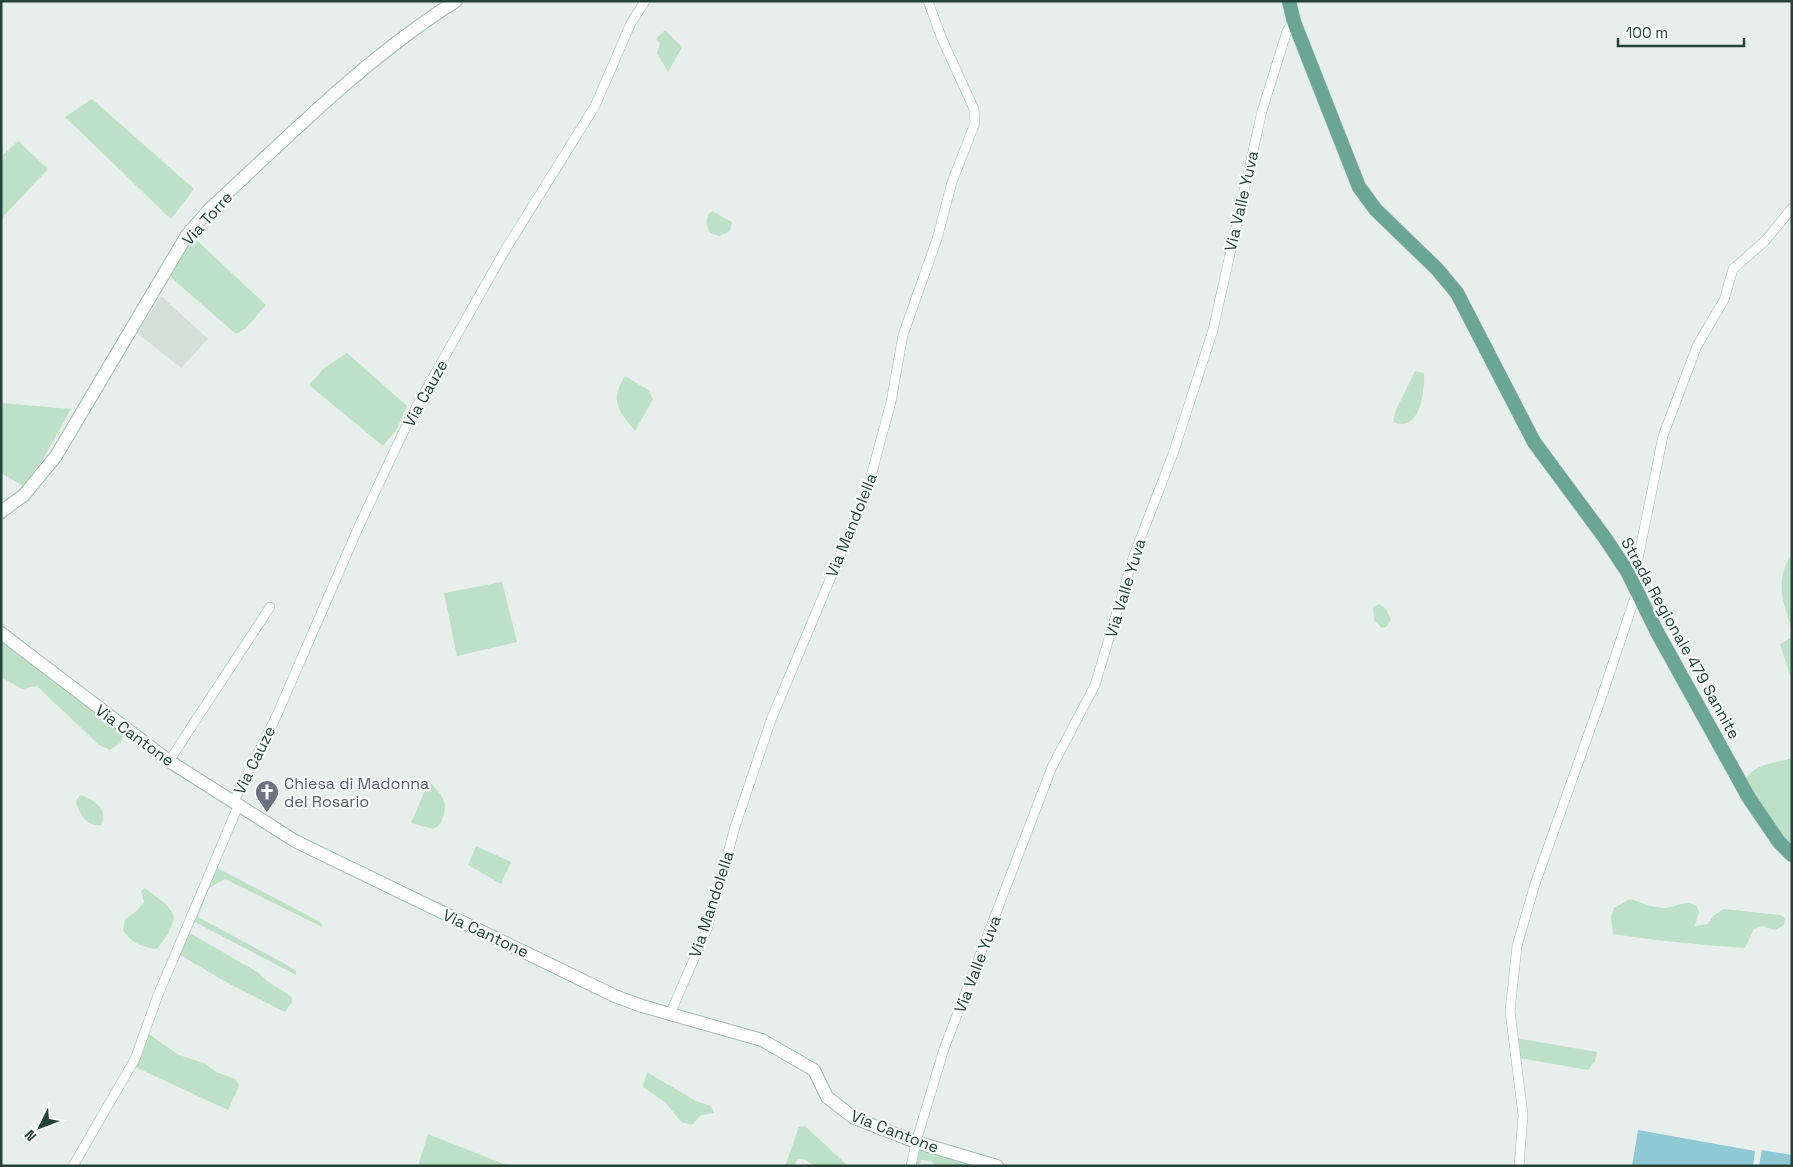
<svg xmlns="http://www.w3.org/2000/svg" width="1793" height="1167" font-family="'Space Grotesk',sans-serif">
<rect width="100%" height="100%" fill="#e6efeb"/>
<!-- built -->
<polygon fill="#d4dfda" points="161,296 208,339 181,368 137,333"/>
<!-- green -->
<g fill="#bfe0c8">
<polygon points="665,30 682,47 668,72 657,53 660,43 656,39"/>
<polygon points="92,99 194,189 171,219 65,117"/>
<polygon points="18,141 48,169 1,219 1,157"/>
<path d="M712,211L732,222L730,231L720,236L710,233C706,225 704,217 712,211Z"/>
<polygon points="191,235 266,305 246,328 236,334 166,273"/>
<polygon points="347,353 407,406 397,429 383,446 309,385 324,368"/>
<path d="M1415,371L1424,373C1425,392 1420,433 1393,422L1396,410Z"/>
<path d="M625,376L648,390L653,399L635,431C619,411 609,401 625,376Z"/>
<polygon points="1,403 71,409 42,461 23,486 1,473"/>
<path d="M1792,554V630C1783,602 1774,580 1792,554Z"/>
<polygon points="502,582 517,642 457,656 444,593"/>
<polygon points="1379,604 1386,609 1391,620 1386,627 1382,628 1374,620 1373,607"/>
<polygon points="1,637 125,733 120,743 110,750 99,745 37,686 22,689 1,677"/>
<polygon points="1792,637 1792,681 1780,644"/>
<path d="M1792,758V845C1771,828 1759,802 1745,780C1756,762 1774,764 1792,758Z"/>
<path d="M429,781C440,794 449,800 443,817C441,823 439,826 433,829L411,823Z"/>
<path d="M80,795C94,799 109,810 101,825C87,828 79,813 76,801Z"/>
<polygon points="476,846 511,862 501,884 468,865"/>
<polygon points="214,866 322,923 322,927 225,879 209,888 198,917 287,965 296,971 296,975 193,921"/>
<path d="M145,888L167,905L173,914L174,919L168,934L157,949C143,948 130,942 123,930L125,919L137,911L144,902L141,891Z"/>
<path d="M1630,899C1641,902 1652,908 1665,908C1677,907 1683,900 1696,905L1699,912L1695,926L1708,924L1713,916L1724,909L1780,915L1785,918L1784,925L1775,930L1762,926L1754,929L1745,948C1701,945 1657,941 1613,934L1611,917L1614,908Z"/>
<path d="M188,932L259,973C268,985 282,988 292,998V1002L285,1012L226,982L177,953Z"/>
<polygon points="146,1032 179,1055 204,1063 216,1072 236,1079 239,1086 228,1110 133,1066"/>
<polygon points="1516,1038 1597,1052 1595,1061 1588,1070 1519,1058"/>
<polygon points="647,1072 696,1101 711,1106 714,1113 701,1115 692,1125 681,1122 666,1103 643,1087"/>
<polygon points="805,1126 848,1166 814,1166 806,1160 798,1159 793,1166 785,1166 799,1127"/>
<polygon points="428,1134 509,1166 418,1166"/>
<polygon points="918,1147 990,1166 933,1166 932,1161 921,1160 919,1166 914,1166"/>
</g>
<!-- water -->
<g fill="#8ec9d4">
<polygon points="1638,1130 1755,1151 1753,1166 1632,1166"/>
<polygon points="1762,1150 1792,1155 1792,1166 1759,1166"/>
</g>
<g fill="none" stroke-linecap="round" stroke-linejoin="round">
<!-- minor casing -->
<g stroke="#a8b8b2" stroke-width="10">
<g id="minor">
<polyline points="1627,571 1638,559 1663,436 1697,346 1724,300 1733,269 1765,241 1792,208"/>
<polyline points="169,761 270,607"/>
<polyline points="234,801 276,717 359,526 410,418 504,252 595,106 631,23 645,1"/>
<polyline points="670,1014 707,929 735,827 771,720 867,491 891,402 903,335 937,239 952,182 975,123 974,109 942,39 928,1"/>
<polyline points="73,1166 135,1059 158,995 239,804"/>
<polyline points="911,1166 916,1142 944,1049 1052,767 1095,685 1134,555 1173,454 1213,330 1262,111 1287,31 1294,22"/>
<polyline points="1519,1166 1523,1115 1510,1011 1517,946 1535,884 1602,696 1634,600 1638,594"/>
</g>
</g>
<!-- secondary casing -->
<g stroke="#a4bbb3" stroke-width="14">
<g id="secondary">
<path d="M1,512L24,495L56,456L187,235L209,210C288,137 364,59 456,1"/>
<polyline points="1,633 169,761 295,841 615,996 642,1006 762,1040 814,1070 827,1097 854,1118 916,1142 997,1166"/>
</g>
</g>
<!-- primary casing -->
<g stroke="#c2cac8" stroke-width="15">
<polyline id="primary" points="1289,1 1294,22 1359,187 1376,210 1437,269 1457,293 1534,442 1605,538 1627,571 1657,632 1749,798 1779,842 1792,855"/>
</g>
<!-- minor -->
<use href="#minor" stroke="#fff" stroke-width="9"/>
<!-- secondary -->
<use href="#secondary" stroke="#fff" stroke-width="12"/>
<!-- primary -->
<use href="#primary" stroke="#6aa596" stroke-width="14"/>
</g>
<!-- icons -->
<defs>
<g id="church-pin" transform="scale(1.25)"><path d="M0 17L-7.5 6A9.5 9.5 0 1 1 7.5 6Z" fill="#6b7280" stroke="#f7fbf9"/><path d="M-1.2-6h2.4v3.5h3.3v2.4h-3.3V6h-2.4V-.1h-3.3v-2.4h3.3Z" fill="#fff"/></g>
</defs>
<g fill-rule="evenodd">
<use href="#church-pin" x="267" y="792"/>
</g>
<g text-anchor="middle" stroke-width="4.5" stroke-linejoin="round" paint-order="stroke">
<!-- street labels -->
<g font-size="16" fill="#24423a" stroke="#f7fbf9">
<text transform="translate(1241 201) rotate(-77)" y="6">Via Valle Yuva</text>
<text transform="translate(207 218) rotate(-48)" y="6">Via Torre</text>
<text transform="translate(425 393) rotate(-61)" y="6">Via Cauze</text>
<text transform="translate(851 525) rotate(-68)" y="6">Via Mandolella</text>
<text transform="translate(1125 588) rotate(-73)" y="6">Via Valle Yuva</text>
<text transform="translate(1681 638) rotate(61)" y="6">Strada Regionale 479 Sannite</text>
<text transform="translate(135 735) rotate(36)" y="6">Via Cantone</text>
<text transform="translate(254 760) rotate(-64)" y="6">Via Cauze</text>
<text transform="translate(711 904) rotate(-72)" y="6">Via Mandolella</text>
<text transform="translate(486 933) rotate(25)" y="6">Via Cantone</text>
<text transform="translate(977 964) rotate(-69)" y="6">Via Valle Yuva</text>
<text transform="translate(895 1131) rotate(21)" y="6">Via Cantone</text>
</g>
<!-- worship labels -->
<g font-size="16" fill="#5b616d" stroke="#f7fbf9" text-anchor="start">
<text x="284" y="789">Chiesa di Madonna<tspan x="284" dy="18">del Rosario</tspan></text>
</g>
</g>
<!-- border -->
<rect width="1793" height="1167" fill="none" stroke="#24423a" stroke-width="5"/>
<!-- north arrow -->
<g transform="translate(40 1127) rotate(228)" stroke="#f7fbf9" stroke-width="4" paint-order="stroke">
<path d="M0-4L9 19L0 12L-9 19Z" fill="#24423a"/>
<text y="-8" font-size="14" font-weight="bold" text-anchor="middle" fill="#24423a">N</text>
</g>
<!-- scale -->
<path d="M1618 38v8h126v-8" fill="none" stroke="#24423a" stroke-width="2.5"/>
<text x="1626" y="38" font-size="15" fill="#24423a" stroke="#f7fbf9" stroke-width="4" paint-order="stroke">100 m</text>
</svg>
